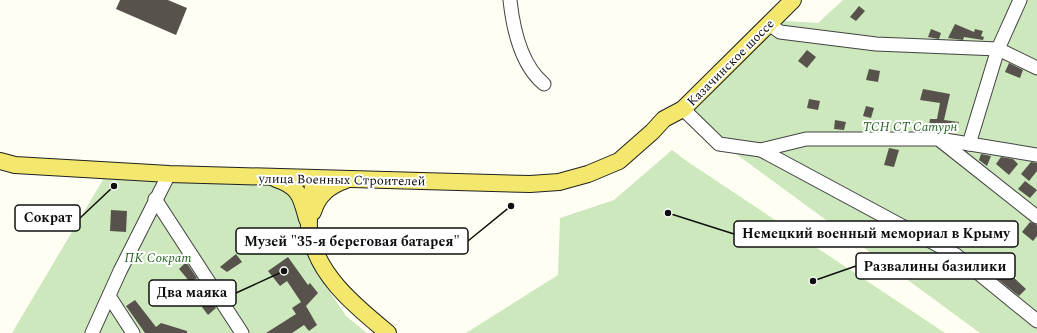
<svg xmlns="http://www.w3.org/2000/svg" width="1037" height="333" font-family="Spectral,serif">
<rect width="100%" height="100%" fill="#fefef2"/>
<!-- green -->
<g fill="#cce8bc">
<polygon points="843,0 1037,0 1037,333 980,333 687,118 784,21 818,23"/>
<polygon points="672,150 688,162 945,333 466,333 558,275 560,218 614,200"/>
<polygon points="104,178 307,186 303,215 309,261 346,316 367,333 12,333"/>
</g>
<!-- building -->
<g fill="#57524c">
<polygon points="120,0 168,0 187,8 176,35 116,9"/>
<polygon points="859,6 865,11 856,21 850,17"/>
<polygon points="955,24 974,32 975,29 983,31 981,36 984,37 983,40 964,37 963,40 948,38"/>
<polygon points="931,29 941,33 939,39 928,37"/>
<polygon points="807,50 816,57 807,68 798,61"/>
<polygon points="1009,63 1023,70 1020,78 1005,72"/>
<polygon points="869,69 880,71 878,82 866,80"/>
<polygon points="923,89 950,94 944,120 959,122 956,130 929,126 930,119 937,119 940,103 920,100"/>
<polygon points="809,99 820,101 818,110 807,108"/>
<polygon points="866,106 874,108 871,118 863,116"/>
<polygon points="835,120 846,122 844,130 834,129"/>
<polygon points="889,148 899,150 894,167 884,165"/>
<polygon points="981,154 991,156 987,166 979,160"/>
<polygon points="1001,157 1013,159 1018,164 1009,175 996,164"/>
<polygon points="1031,162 1037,163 1037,171 1029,181 1021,174"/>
<polygon points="1025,181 1037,190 1030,198 1018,189"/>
<polygon points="111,210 127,211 126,232 110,231"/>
<polygon points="1030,222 1037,225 1037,236 1033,241 1022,232"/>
<polygon points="236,254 242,262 227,272 220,267"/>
<polygon points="288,257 308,285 310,283 318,293 306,306 317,325 309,331 304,325 292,333 266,333 296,314 292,308 301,302 287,281 280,286 268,271"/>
<polygon points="186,262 197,278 190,282 179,269"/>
<polygon points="997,262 1026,289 1019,296 989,272"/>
<polygon points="135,300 156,327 161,323 187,331 187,333 145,333 126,306"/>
<polygon points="211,300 216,308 208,315 202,307"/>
</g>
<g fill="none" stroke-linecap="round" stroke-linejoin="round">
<!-- minor casing -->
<g stroke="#424242" stroke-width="15">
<g id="minor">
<path d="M510,0C513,28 521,65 544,84"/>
<polyline points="769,24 780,32 876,44 998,49 1037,68"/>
<polyline points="683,109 719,144 761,150 956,255 1037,321"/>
<polyline points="941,141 1037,217"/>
<polyline points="969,144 998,49 1020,0"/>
<polyline points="761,150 806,139 939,139 1037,155"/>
<polyline points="155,199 242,333"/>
<polyline points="109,296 133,333"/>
<polyline points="92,333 120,271 169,174"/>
</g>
</g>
<!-- major casing -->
<g stroke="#202020" stroke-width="18">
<g id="major">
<polyline points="0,161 15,165 169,174 530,184 559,182 588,174 619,161 652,132 664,119 683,109 793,0"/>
<path d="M276,179C300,187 301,197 307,219"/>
<path d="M314,179C312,194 308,212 309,227C314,273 355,306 388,333"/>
<path d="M313,212C318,195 329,186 346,180"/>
</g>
</g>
<!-- minor -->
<use href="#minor" stroke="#fff" stroke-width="13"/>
<!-- major -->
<use href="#major" stroke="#f3e86d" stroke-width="16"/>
</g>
<g text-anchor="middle" stroke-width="4" stroke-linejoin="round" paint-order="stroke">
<!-- street labels -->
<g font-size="13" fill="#0f0f0f" stroke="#fff">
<text transform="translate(730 62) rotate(-45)" y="5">Казачинское шоссе</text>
<text transform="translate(342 179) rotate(1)" y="5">улица Военных Строителей</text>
</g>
<!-- park labels -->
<g font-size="13" font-style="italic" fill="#246521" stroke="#fff">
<text x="910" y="131">ТСН СТ Сатурн</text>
<text x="158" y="262">ПК Сократ</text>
</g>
</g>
<!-- callouts -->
<path fill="none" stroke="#0f0f0f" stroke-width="1.5" d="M114 186L80 218M668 213L734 234M511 206L468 241M813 281L856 266M284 271L236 293"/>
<g fill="#0f0f0f" stroke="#fff" stroke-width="1.5">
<circle cx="114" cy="186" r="4"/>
<circle cx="668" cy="213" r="4"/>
<circle cx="511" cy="206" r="4"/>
<circle cx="813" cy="281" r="4"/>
<circle cx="284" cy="271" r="4"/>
</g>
<g fill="#fff" stroke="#0f0f0f" stroke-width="1.5">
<rect x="15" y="205" width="65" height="26" rx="4"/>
<rect x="734" y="221" width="284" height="26" rx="4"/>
<rect x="236" y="228" width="232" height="26" rx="4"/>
<rect x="856" y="253" width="159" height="26" rx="4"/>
<rect x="149" y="280" width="87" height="26" rx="4"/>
</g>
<g font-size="14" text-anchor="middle" font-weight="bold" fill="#0f0f0f">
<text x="48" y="222">Сократ</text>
<text x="876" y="238">Немецкий военный мемориал в Крыму</text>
<text x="352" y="246">Музей "35-я береговая батарея"</text>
<text x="935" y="271">Развалины базилики</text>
<text x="192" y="297">Два маяка</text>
</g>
</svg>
